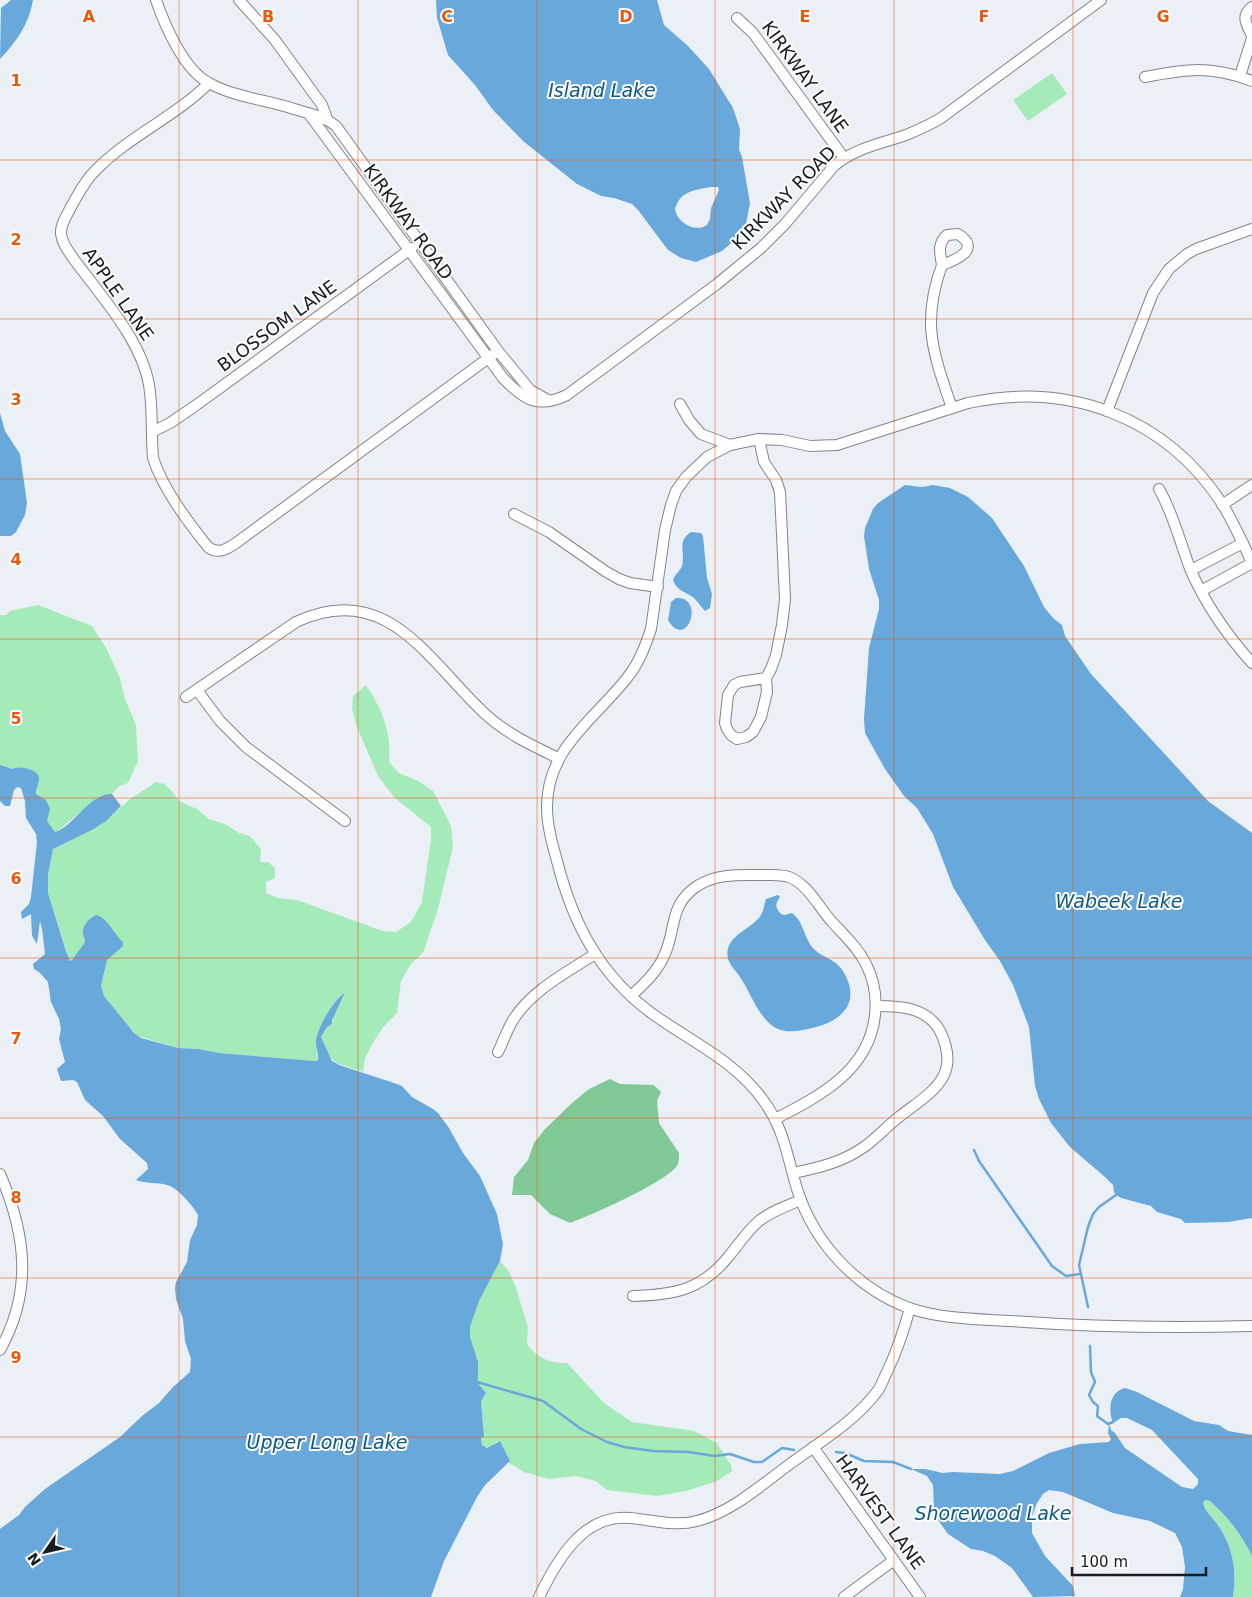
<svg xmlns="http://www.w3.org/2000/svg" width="1252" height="1597" font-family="'DejaVu Sans',sans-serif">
<rect width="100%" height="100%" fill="#ebf0f7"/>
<!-- green -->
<g fill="#a5ebba">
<polygon points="1052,73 1067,94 1028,121 1013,100"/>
<polygon points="38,605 92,626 106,648 120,678 125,699 136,725 138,761 128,783 119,786 112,794 108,794 99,797 56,832 55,832 47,823 44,799 36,794 39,779 38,775 30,771 13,769 0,765 0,615 6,615 10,611"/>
<path d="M366,685C382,709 392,733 389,762L399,773L418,781L433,791L451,826L453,847L438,909L423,953L410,965L401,981L397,1013L384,1026L374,1041L365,1058L363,1072C335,1061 333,1069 321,1037L327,1027L332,1024L333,1017L346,993C335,997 318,1029 316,1040C315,1047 319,1053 317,1060L315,1061L219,1053L199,1049L178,1048L138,1036L122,1020L104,996L101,986L107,960L116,936L106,921L96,915L91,917L83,931L85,942L71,961L69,959L48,893V875L53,849L92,830L112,815L130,799L156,782L164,784L171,790L179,801L197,809L209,819L225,824L239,833L250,836L261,849L260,862H268L275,868V878L266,882V893L278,898L297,900L383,931L396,932L411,922L422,902L431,839V827L394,797L378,776L356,725L352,708L353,696Z"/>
<path d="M500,1261L508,1270L515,1285L528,1327L527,1344C538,1358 548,1363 567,1363L604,1403L632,1422L694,1431L717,1443L731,1465L732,1471L717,1481L686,1491L657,1496L607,1490L596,1481L576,1476L548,1479L524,1472L509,1463V1458L498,1441L490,1447H483L481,1438L484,1436L481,1401L486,1393L477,1382L470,1337V1327L479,1301Z"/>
<path d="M1205,1500L1210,1501C1228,1517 1242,1535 1252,1556V1597H1233C1237,1572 1233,1546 1218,1525C1213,1518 1205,1512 1203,1503Z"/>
</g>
<!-- forest -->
<path fill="#81c897" d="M610,1079L620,1084L654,1085L661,1092L657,1101L659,1123L679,1153C679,1156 679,1161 678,1164C670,1181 589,1216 570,1223L550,1214L531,1195H512L514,1177L528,1160L534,1143L545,1129L572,1103L589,1089Z"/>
<!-- water -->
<g fill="#68a8db" fill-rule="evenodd">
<path d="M11,0H33C29,24 17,41 0,59L1,8Z"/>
<path d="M436,0H657L664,25L688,46L709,69L733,108L740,129L739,149L742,157L750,203L746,224L736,239L722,251L696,262L681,258L668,250L638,210L632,204L614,198L601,196L577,184L523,141L493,110L475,85L448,55L437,18ZM711,187H718L719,190L711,208L710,219L707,225C695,233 678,223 675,210C679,191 695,190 711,187Z"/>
<polygon points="0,413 5,431 20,454 27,503 25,515 16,532 11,536 0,536"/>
<polygon points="905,485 922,487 933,485 950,488 968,497 992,518 1024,566 1044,607 1053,618 1062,625 1065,636 1091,674 1208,801 1252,833 1252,1218 1228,1222 1185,1223 1181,1219 1157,1212 1151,1206 1121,1198 1116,1195 1114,1192 1113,1185 1105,1177 1070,1147 1051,1123 1039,1099 1035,1086 1029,1027 1013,985 1000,961 985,940 953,887 933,834 917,808 904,796 885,769 865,733 864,719 869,648 879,609 879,600 869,569 864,536 865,528 873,509 878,503"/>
<path d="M691,532L701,533L703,536L707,578L712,594L710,608L705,611C701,607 698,602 694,598C687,592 676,591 673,580C675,574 680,571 682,566C686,551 676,542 691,532Z"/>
<path d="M676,598C706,596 687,652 668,620L671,602Z"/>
<path d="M0,765L13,769C19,765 37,769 39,777C40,781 36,789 36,794L46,800L50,809L47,821L55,832C74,826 91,792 112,794L121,806L106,821L92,830L53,849L48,875V893L66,951L70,961L72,960L85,942C85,939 83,936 83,933C82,926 90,917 96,915C107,917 114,934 123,942V946L107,960L101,986L104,996L134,1033L141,1038L178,1048L199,1049L219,1053L315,1061L318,1060C319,1052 315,1047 316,1040C318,1027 334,999 345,993L332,1020V1024L327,1027L321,1037L332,1061L339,1065L397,1084L402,1086L412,1097L433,1109L438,1113L449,1128L463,1153L480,1176L497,1214L503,1244L500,1261L479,1301L470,1327V1337L478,1362V1377L477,1382L486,1393L481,1401L484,1436L481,1438L482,1445L487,1448L500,1441L510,1461L485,1485L477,1497L444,1561L431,1597H0V1529L19,1515L25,1507L45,1489L120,1437L142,1416L159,1403L173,1387L190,1372L191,1359L185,1341L183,1319L176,1299L175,1288L176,1282L187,1262L190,1240L197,1225L198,1215C194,1207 176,1186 167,1185C157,1182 146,1184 136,1180L148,1169L147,1163L120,1139L103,1116L85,1100L77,1082L73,1080L61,1081L57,1069L65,1062L59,1039L61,1029L59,1019L51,1002L48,982L39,972L34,969L33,964L45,954L42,929L40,921L37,944L32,936L31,914L22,919L21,912L29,904L31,897L37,842L36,834L26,818L25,801L21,788L17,787L14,790L10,806H5L0,801Z"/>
<path d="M778,895L780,897C775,904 775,907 781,914L785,915L792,913C804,922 804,938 813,948C822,958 835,958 843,971C863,1004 840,1023 808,1029C800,1031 787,1033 778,1029C759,1021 750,990 738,974C734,969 730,965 728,959C723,935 751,931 761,915C764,910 764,904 766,899Z"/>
<path d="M1125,1388L1137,1392L1194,1421L1219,1425L1228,1431L1252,1435V1556C1242,1535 1228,1517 1210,1501L1205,1500L1203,1503C1205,1512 1213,1518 1218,1525C1233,1547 1237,1571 1233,1597H1180L1183,1589L1185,1567L1182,1547L1175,1533L1150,1521L1113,1513L1063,1492L1049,1490L1043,1494L1037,1503L1032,1516V1533L1045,1556L1073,1586L1075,1596L1033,1597L1012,1568L995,1556L983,1551L971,1549L948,1534L938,1520L934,1508L933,1485L927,1476L911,1469H925L943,1473L953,1472L1000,1474L1013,1471L1049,1453L1073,1446L1080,1444L1109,1442L1111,1439L1108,1433L1109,1424L1111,1430L1115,1433L1125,1448L1182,1487L1193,1489L1198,1484V1479L1152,1430L1127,1418H1121L1113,1423C1108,1410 1109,1392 1125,1388Z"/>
</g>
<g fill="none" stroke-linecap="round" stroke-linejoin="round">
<!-- stream -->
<g stroke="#68a8db" stroke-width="2.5">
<polyline points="974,1150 979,1161 1052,1266 1066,1276 1080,1274"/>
<polyline points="1088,1307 1079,1265 1088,1227 1093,1214 1099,1207 1116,1195"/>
<polyline points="1090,1346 1091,1372 1095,1382 1089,1395 1093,1402 1098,1406 1097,1416 1108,1424 1113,1422"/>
<polyline points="477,1382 543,1401 581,1429 607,1442 624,1447 653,1451 688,1452 715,1456 730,1454 754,1462 762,1462 782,1448 794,1450"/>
<polyline points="836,1452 845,1453 864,1461 893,1462 911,1469"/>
</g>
<!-- street casing -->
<g stroke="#81858b" stroke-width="12">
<g id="street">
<path d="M156,0C165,26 184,70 209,83C234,97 267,100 294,109C310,114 324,116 336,126L498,351L530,390L548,400"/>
<polyline points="239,0 275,40 322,105 327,119"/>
<path d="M1252,7C1240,16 1247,25 1252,36"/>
<polyline points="737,18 753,33 844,158"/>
<polyline points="1240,76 1252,38"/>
<path d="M1145,77C1186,69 1211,65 1252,81"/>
<path d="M209,83C175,117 129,136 96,170C85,180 79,193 72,205C68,214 60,224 61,234C62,243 68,251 73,258C100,295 141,339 149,385C153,409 151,434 153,458C163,489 188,522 208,547C218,555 227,549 236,543L498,351"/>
<path d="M309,114L503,378C524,400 538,409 567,395L717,284L761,248L785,224L834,166C855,148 880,144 906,135C918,130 930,125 941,118L1101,0"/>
<path d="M942,265C940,253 937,244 947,235L958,234C982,249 956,260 942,265C921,322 933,353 952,408"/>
<polyline points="680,404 689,420 701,434 730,445"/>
<polyline points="1107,411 1153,293 1169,269 1187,254 1196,249 1252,229"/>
<polyline points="152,432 170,423 195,406 412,248"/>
<polyline points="759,439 764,462 776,480 780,492 785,599 782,625 776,655 771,669 766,678 767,692 761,717 753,732 746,737 737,739 731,735 727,729 725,723 728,695 734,685 740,682 766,678"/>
<path d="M1159,489C1174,515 1180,543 1191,571C1206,605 1227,635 1252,663"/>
<polyline points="1222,505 1252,485"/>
<polyline points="514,514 549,532 605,571 619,579 630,583 658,587"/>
<path d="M1252,563C1243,543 1234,524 1223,505C1166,417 1069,381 968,403L837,445L810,446L782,440L759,439L730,445L707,457L686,477L676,491L671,505L665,530L651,629C645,647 639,663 627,678C594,720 547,748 547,807C547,825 552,843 557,861C573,924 600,976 654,1015C692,1042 735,1061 763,1100C784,1128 787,1156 797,1189C814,1243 856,1288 909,1308C941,1319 977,1319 1011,1321C1091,1327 1171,1328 1252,1326"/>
<polyline points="1191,570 1243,543"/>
<polyline points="1201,591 1252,563"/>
<polyline points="197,690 220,721 246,747 345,821"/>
<path d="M186,697L296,622C385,580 427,658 481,710C503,732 531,745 558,758"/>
<path d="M631,996C644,984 657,972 664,956C677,929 668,906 697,886C718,873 740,875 763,875C771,875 781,874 789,877C809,885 819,908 833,923C845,936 858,948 866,964C874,980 877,998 875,1015C869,1071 820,1096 775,1119"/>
<path d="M498,1052C503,1042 507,1030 513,1020C532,990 566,973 595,954"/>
<path d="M793,1173C818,1168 843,1162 864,1147C877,1138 887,1126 899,1117C929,1093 963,1078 940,1031C927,1007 900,1006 876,1006"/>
<path d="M0,1174C26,1234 33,1291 0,1350"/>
<path d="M633,1296C674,1295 702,1290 729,1256C739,1244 747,1231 759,1221C772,1211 786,1206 801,1200"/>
<polyline points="813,1447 920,1597"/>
<path d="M539,1597C556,1562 583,1513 630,1518C653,1520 674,1527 697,1521C732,1512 761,1485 790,1464C820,1442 857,1420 879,1389C882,1384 884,1377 887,1372C897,1351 904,1330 910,1308"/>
<polyline points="844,1597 894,1560"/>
</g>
</g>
<!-- street -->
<use href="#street" stroke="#fff" stroke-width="10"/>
</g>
<!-- grid -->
<path fill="none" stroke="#e8590c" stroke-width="1" stroke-opacity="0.55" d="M179,0V1597M358,0V1597M537,0V1597M715,0V1597M894,0V1597M1073,0V1597M0,160H1252M0,319H1252M0,479H1252M0,639H1252M0,798H1252M0,958H1252M0,1118H1252M0,1278H1252M0,1437H1252"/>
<g text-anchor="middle" stroke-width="4" stroke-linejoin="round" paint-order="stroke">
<!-- street labels -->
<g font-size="18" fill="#1a1b1e" stroke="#fcfdfe">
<text transform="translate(805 77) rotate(54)" y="6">KIRKWAY LANE</text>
<text transform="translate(784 198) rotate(-45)" y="6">KIRKWAY ROAD</text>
<text transform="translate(408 222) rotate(54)" y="6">KIRKWAY ROAD</text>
<text transform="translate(118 294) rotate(55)" y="6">APPLE LANE</text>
<text transform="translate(277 326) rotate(-36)" y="6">BLOSSOM LANE</text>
<text transform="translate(880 1512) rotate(54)" y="6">HARVEST LANE</text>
</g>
<!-- water labels -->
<g font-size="19" font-style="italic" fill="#0c5989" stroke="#fcfdfe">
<text x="602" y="97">Island Lake</text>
<text x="1119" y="908">Wabeek Lake</text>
<text x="327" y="1449">Upper Long Lake</text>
<text x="993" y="1520">Shorewood Lake</text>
</g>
</g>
<g font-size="16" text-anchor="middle" font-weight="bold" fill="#e8590c" stroke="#fcfdfe" stroke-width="4" stroke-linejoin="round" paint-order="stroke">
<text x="89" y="22">A</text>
<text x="268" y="22">B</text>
<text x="447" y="22">C</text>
<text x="626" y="22">D</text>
<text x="805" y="22">E</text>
<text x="984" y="22">F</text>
<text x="1163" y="22">G</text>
<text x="16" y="86">1</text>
<text x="16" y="245">2</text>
<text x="16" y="405">3</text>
<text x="16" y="565">4</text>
<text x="16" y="724">5</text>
<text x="16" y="884">6</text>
<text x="16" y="1044">7</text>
<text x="16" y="1203">8</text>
<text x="16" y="1363">9</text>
</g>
<!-- north arrow -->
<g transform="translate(45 1552) rotate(236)" stroke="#fcfdfe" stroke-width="4" paint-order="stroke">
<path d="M0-4L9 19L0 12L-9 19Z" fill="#1a1b1e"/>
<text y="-8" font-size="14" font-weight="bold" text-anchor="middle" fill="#1a1b1e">N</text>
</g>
<!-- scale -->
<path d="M1072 1567v8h134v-8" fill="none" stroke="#1a1b1e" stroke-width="2.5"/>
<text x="1080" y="1567" font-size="15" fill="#1a1b1e" stroke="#fcfdfe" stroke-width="4" paint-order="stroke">100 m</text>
</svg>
